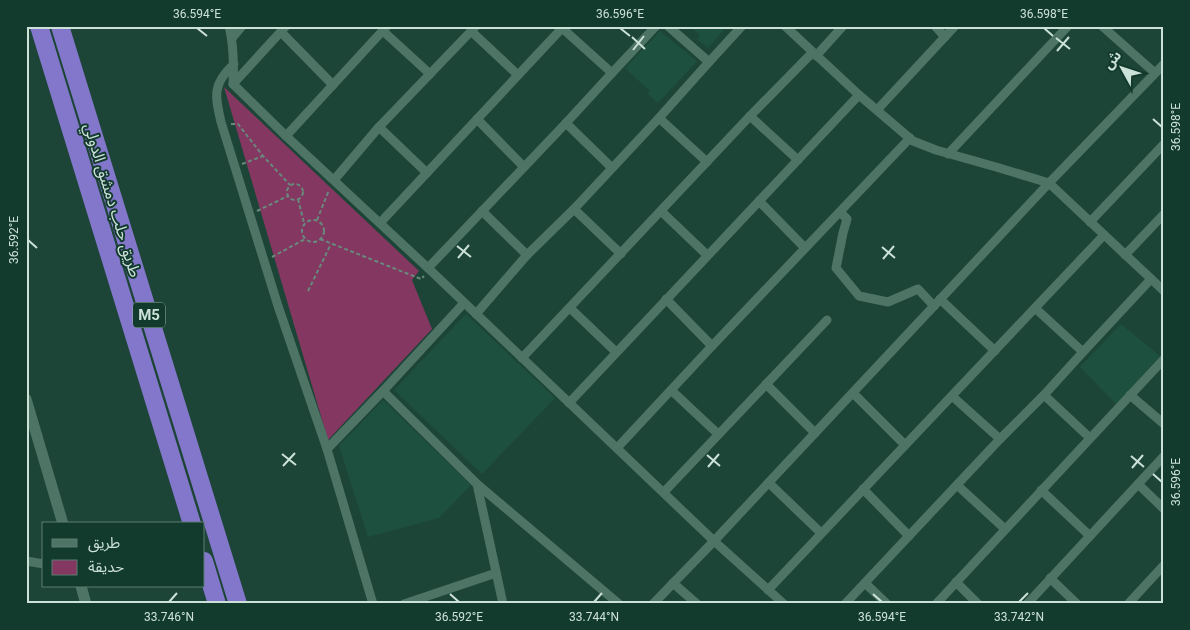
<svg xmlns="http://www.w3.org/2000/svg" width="1190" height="630" font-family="Roboto,'Noto Sans Arabic',sans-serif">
<rect width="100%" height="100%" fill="#1d4537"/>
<!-- built -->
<g fill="#1e503f">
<polygon points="690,26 727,26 708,48 697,39 700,36"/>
<polygon points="660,31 697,61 658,103 648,94 650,91 625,68"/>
<polygon points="466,314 555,398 482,474 394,390"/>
<polygon points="1121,324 1160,356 1116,404 1080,367"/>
<polygon points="383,400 471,485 439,518 368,537 339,446"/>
</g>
<!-- green -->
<polygon fill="#833761" points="224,87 419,271 412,280 432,329 328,440"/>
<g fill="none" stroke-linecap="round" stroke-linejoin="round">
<!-- path -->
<g stroke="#69897d" stroke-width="2" stroke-dasharray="4 2.5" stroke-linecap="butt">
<polyline points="231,124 238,124 263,156 290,185"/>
<polyline points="242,164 263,156"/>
<circle cx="295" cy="192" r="8"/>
<polyline points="298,199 304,223"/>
<polyline points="257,211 288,196"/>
<circle cx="313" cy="231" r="11"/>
<polyline points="317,220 329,190"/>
<polyline points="320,239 421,279 424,276"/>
<polyline points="272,257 305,239"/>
<polyline points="308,291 331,244"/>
</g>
<!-- minor -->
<g stroke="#4d7465" stroke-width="9">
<path d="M229,26C234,46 234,64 233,84L286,136L428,268L714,541L784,604"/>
<polyline points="668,26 709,62"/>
<polyline points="785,26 859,95 913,141 936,150 996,167 1049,183 1164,291"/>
<polyline points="935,26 945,37"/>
<polyline points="1102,26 1155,73"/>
<polyline points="562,28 612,73"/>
<polyline points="383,31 430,74"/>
<polyline points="471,31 518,75"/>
<polyline points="281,32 333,85"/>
<polyline points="232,38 242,26"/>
<polyline points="816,56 843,26"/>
<path d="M234,64C212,84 215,96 221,122L278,306L327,449L373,604"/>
<polyline points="233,84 286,26"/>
<polyline points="877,110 955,26"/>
<polyline points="750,116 798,160"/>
<polyline points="659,118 707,162"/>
<polyline points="477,119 524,167"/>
<polyline points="566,123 612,168"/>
<polyline points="379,127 427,173"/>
<polyline points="286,136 387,26"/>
<polyline points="948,154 1068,26"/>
<polyline points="334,180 379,127 476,26"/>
<polyline points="759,201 805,248"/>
<polyline points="574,209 621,254"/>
<polyline points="482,211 527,255"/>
<polyline points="661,211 707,255"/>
<polyline points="840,212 847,219 843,233 836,268 859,296 888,302 918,289 934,306"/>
<polyline points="1090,222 1164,144"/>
<polyline points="380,223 564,26"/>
<polyline points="1125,255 1164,214"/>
<polyline points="428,268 566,123 612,73 656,26"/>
<polyline points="666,299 712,346"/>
<polyline points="940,299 995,351"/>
<polyline points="570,308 616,352"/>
<polyline points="1035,308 1083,352"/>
<polyline points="476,314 527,255 574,209 659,118 709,62 742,26"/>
<polyline points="522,358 750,116 812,53"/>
<polyline points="766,384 815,433"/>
<polyline points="671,390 718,434"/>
<polyline points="383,391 477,484 619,604"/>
<polyline points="853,393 905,445"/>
<polyline points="1044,395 1090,438"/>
<polyline points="1130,395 1164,424"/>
<polyline points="952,396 1000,439"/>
<polyline points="569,403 859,95"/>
<polyline points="617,448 712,346 910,138"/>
<polyline points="327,449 383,391 464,303"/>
<polyline points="769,483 821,533"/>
<polyline points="477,484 503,604"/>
<polyline points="1138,484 1164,509"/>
<polyline points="957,485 1005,529"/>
<polyline points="863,489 909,536"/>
<polyline points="1041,490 1090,536"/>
<polyline points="664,492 827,320"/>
<polyline points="26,561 44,564"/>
<polyline points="1050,578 1077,604"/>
<polyline points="956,582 978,604"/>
<polyline points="673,583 697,604"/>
<polyline points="865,583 887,604"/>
<polyline points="768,590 1104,235"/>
<polyline points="404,604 496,573"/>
<polyline points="653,604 714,541 1049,183 1164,64"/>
<polyline points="845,604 1000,439 1044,395 1083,352 1151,279"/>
<polyline points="936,604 1164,359"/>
<polyline points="1027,604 1164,456"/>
<polyline points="1128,604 1164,565"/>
</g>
<!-- tertiary -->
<g stroke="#4d7465" stroke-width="11">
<polyline points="26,399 63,524"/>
<polyline points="81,586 86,604"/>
</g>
<!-- motorway -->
<g stroke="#8377cb" stroke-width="18">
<polyline points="39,26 192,524"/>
<polyline points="60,26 238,604"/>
<polyline points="204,561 217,604"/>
</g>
</g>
<!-- ticks -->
<path fill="none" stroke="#cce1d8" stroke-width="2" d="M197,28L207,36M620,28L630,36M1044,28L1053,36M632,37L645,49M1056,38L1070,49M633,50L644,36M1057,51L1069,37M1153,119L1162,127M28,240L37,248M457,246L471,257M882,247L895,258M458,258L469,245M883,259L894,246M282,454L296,465M707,455L720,466M1131,456L1144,467M283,466L295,453M708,467L719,454M1132,468L1143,455M1153,474L1162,482M450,594L459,602M873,594L882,602M169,602L177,593M594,602L602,593M1019,602L1028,593"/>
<g text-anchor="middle" stroke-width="4" stroke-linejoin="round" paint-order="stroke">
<!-- shield labels -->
<rect fill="#123a2d" stroke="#94afa5" stroke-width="1" x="133" y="302.5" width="32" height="25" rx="4"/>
<g font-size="15" font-weight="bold" fill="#cce1d8">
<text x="149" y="320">M5</text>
</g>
<!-- street labels -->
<g font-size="16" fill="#cce1d8" stroke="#123a2d">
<text transform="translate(113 200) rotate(73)" y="6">طريق حلب دمشق الدولي</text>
</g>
</g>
<!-- border -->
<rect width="1190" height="630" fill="none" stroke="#123a2d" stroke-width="55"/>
<!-- legend -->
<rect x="42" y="522" width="162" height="65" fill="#123a2d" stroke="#5c7d71"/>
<rect x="52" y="539" width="25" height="8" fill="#4d7465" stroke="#5c7d71"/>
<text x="88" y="548" font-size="15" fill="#cce1d8">طريق</text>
<rect x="52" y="560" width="25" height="15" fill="#833761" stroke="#5c7d71"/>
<text x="88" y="572" font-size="15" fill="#cce1d8">حديقة</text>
<!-- north arrow -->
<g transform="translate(1122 68) rotate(310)" stroke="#123a2d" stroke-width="4" paint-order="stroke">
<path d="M0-4L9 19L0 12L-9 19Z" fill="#cce1d8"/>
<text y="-8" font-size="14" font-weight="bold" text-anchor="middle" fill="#cce1d8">ش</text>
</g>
<rect x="28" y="28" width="1134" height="574" fill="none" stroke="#cce1d8" stroke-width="2"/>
<g font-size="12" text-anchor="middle" fill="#cce1d8">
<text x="197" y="18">36.594°E</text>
<text x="620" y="18">36.596°E</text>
<text x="1044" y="18">36.598°E</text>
<text transform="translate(1176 127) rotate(-90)" y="4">36.598°E</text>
<text transform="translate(14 240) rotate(-90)" y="4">36.592°E</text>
<text transform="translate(1176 482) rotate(-90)" y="4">36.596°E</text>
<text x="169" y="621">33.746°N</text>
<text x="459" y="621">36.592°E</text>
<text x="594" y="621">33.744°N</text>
<text x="882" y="621">36.594°E</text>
<text x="1019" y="621">33.742°N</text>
</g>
</svg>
